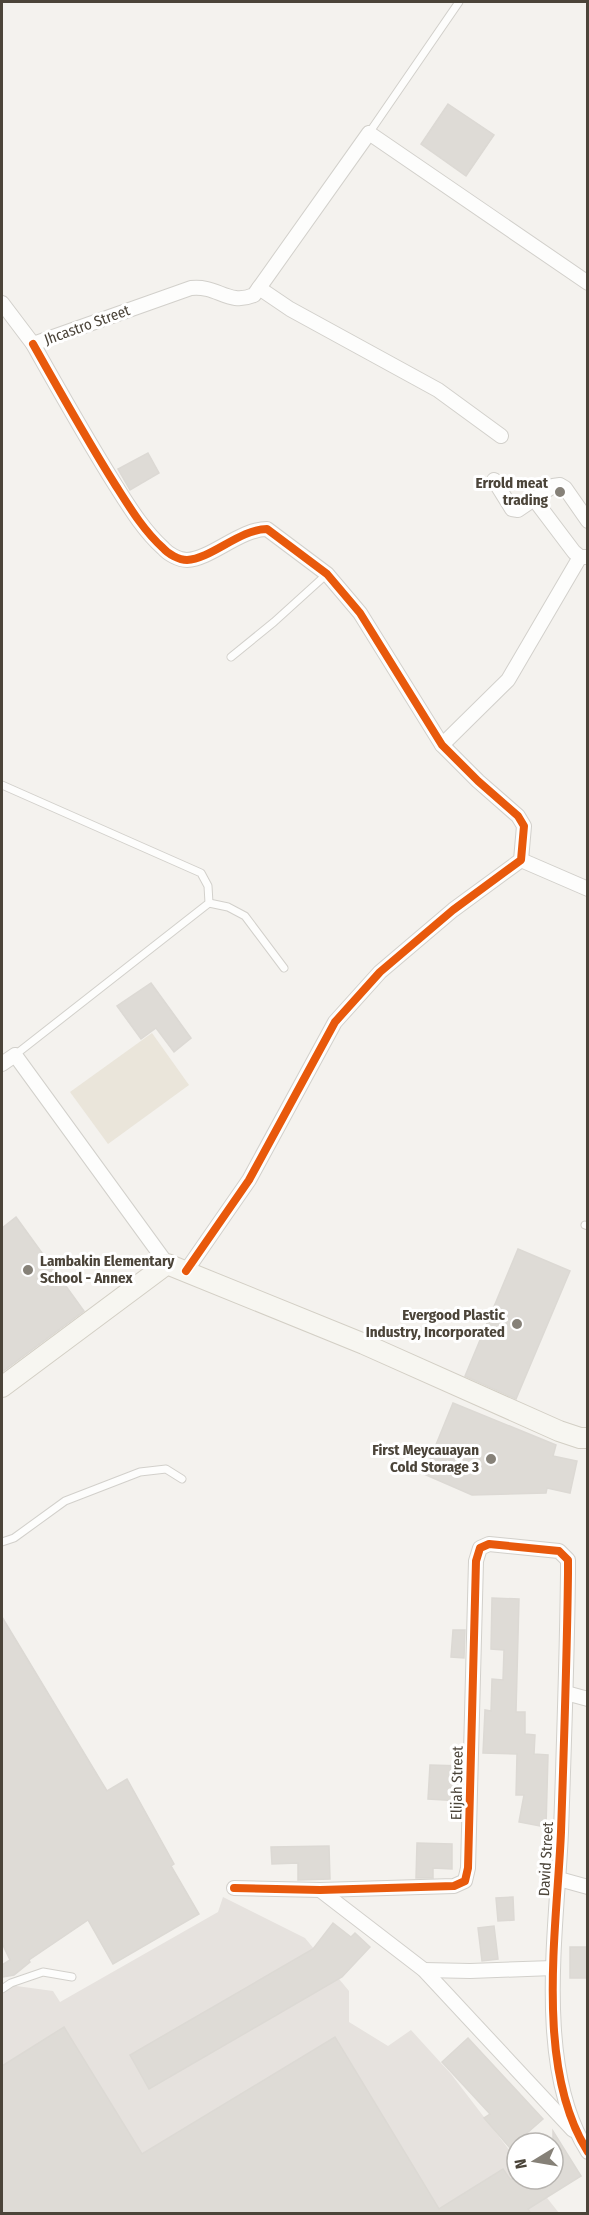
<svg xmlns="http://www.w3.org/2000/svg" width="589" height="2215" font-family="'Fira Sans Condensed',sans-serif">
<rect width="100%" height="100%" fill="#f4f2ee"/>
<!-- industrial -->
<polygon fill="#e6e2de" points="223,1897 305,1938 349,1991 349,2022 388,2046 411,2030 451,2074 517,2160 517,2179 532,2179 559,2213 2,2214 2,1990 9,1985 53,1991 60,2002 218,1912"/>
<!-- education -->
<polygon fill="#eae5da" points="152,1033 189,1085 108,1144 70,1092"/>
<!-- building -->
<g fill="#dedbd6" stroke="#dcd9d4" stroke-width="1.5">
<polygon points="448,104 494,135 466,176 421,144"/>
<polygon points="148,453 159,473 130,490 118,469"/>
<polygon points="151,983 191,1038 174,1052 156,1028 141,1039 117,1006"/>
<polygon points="16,1217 84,1311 2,1372 2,1228"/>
<polygon points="518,1249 570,1271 516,1399 465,1376"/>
<polygon points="453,1403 556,1445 553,1456 577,1461 570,1493 547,1488 546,1493 472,1495 424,1474"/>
<polygon points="492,1598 519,1599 516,1712 525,1712 525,1734 535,1735 534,1754 548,1755 546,1827 519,1822 524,1795 516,1795 517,1754 483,1753 485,1710 491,1711 492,1679 503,1680 504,1650 491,1649"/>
<polygon points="2,1617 107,1791 127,1779 174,1864 171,1866 199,1914 113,1964 88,1920 29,1960 30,1962 14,1975 2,1977 2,1965 10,1960 2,1943"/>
<polygon points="453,1630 465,1630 464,1658 451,1657"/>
<polygon points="430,1765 462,1766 461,1801 428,1799"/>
<polygon points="417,1843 452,1844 452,1869 433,1868 433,1878 416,1878"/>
<polygon points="329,1846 330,1879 298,1880 298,1863 272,1864 271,1847"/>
<polygon points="513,1897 514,1920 498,1921 496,1898"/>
<polygon points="333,1923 351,1937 355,1933 370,1947 342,1977 149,2089 130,2055 313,1949"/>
<polygon points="494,1926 498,1959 482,1961 478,1928"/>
<rect x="570" y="1947" width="18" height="31"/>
<polygon points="64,2027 142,2154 335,2037 439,2209 503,2169 510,2179 553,2179 553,2131 581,2176 528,2209 531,2214 2,2214 2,2066"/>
<polygon points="468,2038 543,2119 510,2148 484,2118 490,2114 442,2062"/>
</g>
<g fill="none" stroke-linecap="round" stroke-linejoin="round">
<!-- lane casing -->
<g stroke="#d2d0cb" stroke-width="9">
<g id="lane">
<polyline points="369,133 459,2"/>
<polyline points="231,657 274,622 327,574"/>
<polyline points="2,785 201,873 208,886 209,903 15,1055"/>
<polyline points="209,903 228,907 245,916 284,968"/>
<polyline points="585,1225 588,1226"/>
<polyline points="2,1542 14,1538 65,1501 140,1472 166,1469 182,1479"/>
<polyline points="2,1989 11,1983 43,1972 72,1977"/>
</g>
</g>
<!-- street casing -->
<g stroke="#d2d0cb" stroke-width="16">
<g id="street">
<polyline points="259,288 290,309 438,390 501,436"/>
<path d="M2,303L33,344L191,288C218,285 228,306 254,295L369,133L588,283"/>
<path d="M33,344C60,392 87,440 116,486C130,508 144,531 163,548C168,554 179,560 187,560C211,559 240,529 267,529L327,574L360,613L442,745L478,781L518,816L524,826L521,860L453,910L380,972L335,1022L249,1180L186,1271"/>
<polyline points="494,480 512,509 518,510 553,486 560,485 565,488 588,521"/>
<polyline points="534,499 574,552 580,557 588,557"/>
<polyline points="442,745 508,680 580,557"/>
<polyline points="521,860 588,889"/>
<polyline points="2,1064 15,1055 167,1264"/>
<polyline points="566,1693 588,1699"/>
<polyline points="559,1879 588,1887"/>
<path d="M234,1888L320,1890L454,1886L465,1881L468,1868L476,1561L480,1548L489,1544L559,1551L568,1560V1573C567,1659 564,1745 561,1832C557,1928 534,2068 588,2152"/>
<polyline points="320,1890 424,1970 573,2130"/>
<polyline points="424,1970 470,1971 553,1968"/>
</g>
</g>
<!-- secondary casing -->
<g stroke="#d3cfc5" stroke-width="22">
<polyline id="secondary" points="2,1387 167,1264 364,1344 559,1431 580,1438 588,1438"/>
</g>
<!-- lane -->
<use href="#lane" stroke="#fdfdfc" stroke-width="7"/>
<!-- street -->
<use href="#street" stroke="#fdfdfc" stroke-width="14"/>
<!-- secondary -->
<use href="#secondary" stroke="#f7f6f1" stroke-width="20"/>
<!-- cycleway casing -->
<g stroke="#fff" stroke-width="11">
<g id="cycleway">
<path d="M33,344C60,392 87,440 116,486C130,508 144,531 163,548C168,554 179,560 187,560C211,559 240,529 267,529L327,574L360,613L442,745L478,781L518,816L524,826L521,860L453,910L380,972L335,1022L249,1180L186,1271"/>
<path d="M234,1888L320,1890L454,1886L465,1881L468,1868L476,1561L480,1548L489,1544L559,1551L568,1560V1573C567,1659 564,1745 561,1832C557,1928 534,2068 588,2152"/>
</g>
</g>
<!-- cycleway -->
<use href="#cycleway" stroke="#e8590c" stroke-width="8"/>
</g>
<!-- markers -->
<g fill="#868178" stroke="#fff" stroke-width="2">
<circle cx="560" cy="492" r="6"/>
<circle cx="28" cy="1270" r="6"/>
<circle cx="517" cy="1324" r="6"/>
<circle cx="491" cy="1459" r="6"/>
</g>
<g text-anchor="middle" stroke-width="6" stroke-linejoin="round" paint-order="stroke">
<!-- street labels -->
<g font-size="15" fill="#4b4439" stroke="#fff">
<text transform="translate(87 325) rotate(-20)" y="5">Jhcastro Street</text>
<text transform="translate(457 1783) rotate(-89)" y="5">Elijah Street</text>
<text transform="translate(546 1859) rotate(-87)" y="5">David Street</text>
</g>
<!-- poi labels -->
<g font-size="15" font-weight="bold" fill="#4b4439" stroke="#fff" text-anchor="end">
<text x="548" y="488">Errold meat<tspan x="548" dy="17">trading</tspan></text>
<text x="40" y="1266" text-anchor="start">Lambakin Elementary<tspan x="40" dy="17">School - Annex</tspan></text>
<text x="505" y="1320">Evergood Plastic<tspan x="505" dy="17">Industry, Incorporated</tspan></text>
<text x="479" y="1455">First Meycauayan<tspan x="479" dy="17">Cold Storage 3</tspan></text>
</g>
</g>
<!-- border -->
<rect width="589" height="2215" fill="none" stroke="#4b4439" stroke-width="6"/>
<!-- north arrow -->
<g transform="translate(535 2161) rotate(259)"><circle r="28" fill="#ffffff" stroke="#b7b4b0" stroke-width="1.5"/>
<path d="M0-4.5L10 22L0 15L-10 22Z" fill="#868178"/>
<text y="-9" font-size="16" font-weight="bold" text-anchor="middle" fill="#4b4439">N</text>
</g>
</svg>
